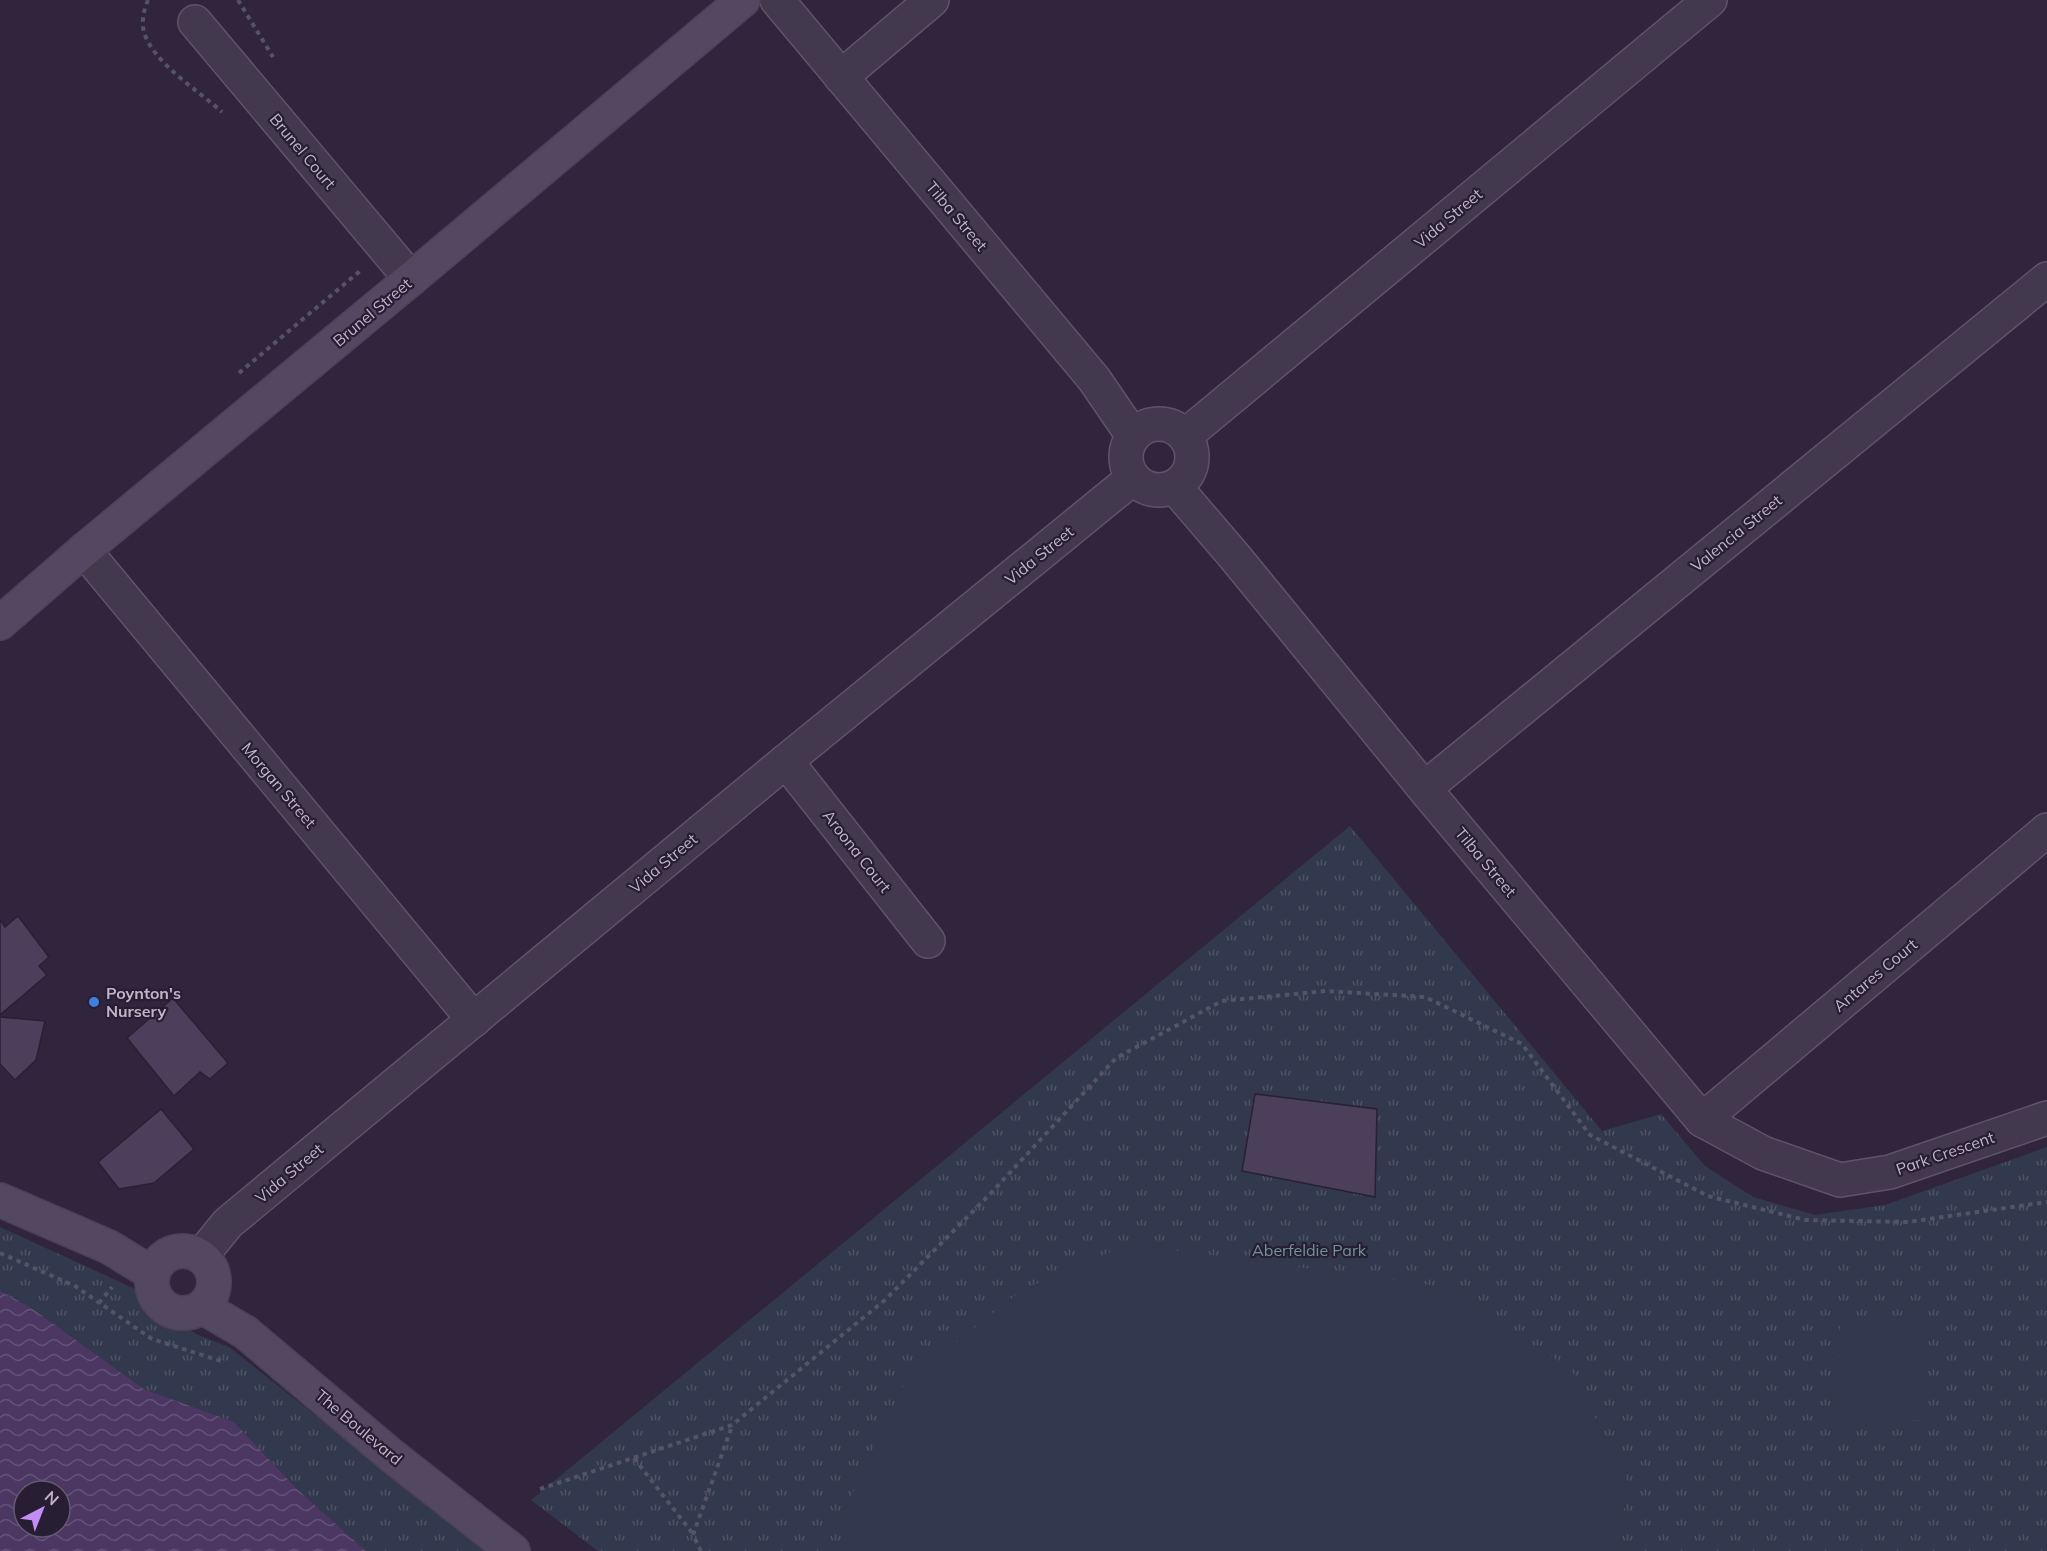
<svg xmlns="http://www.w3.org/2000/svg" width="2047" height="1551" font-family="Mulish,sans-serif">
<defs>
<pattern id="grass-tufts" width="24" height="20" patternUnits="userSpaceOnUse" patternTransform="scale(1.5)"><rect width="24" height="20" fill="#32384d"/><path d="M3 7l-1-3M5 7V3M7 7l1-3M15 17l-1-3M17 17v-4M19 17l1-3" fill="none" stroke="#4e5365"/></pattern>
<pattern id="water-waves" width="16" height="10" patternUnits="userSpaceOnUse" patternTransform="scale(1.5)"><rect width="16" height="10" fill="#4c3763"/><path d="M0 5q4-4 8 0t8 0" fill="none" stroke="#645278"/></pattern>
</defs>
<rect width="100%" height="100%" fill="#31253e"/>
<!-- grass -->
<g fill="url(#grass-tufts)">
<polygon points="1350,826 1602,1131 1661,1114 1705,1166 1753,1197 1815,1215 1885,1205 2047,1147 2047,1551 598,1551 531,1500"/>
<polygon points="0,1227 133,1288 150,1307 198,1335 229,1347 487,1551 366,1551 297,1489 234,1422 144,1389 30,1307 0,1291"/>
</g>
<!-- garden -->
<g fill="#32384d">
<polygon points="1129,1244 1443,1287 1571,1369 1626,1480 1621,1551 844,1551 842,1515 905,1383 1022,1290"/>
<polygon points="1840,1322 1928,1323 1924,1420 1837,1422"/>
</g>
<!-- water -->
<path fill="url(#water-waves)" fill-rule="evenodd" d="M0,1291L30,1307L144,1389L234,1422L297,1489L366,1551H0ZM24,1491H60V1527H24Z"/>
<!-- building -->
<g fill="#4c3f5c" stroke="#2a2035" stroke-width="1.5">
<polygon points="18,916 49,957 39,966 47,975 0,1015 0,920 5,927"/>
<polygon points="173,998 228,1063 210,1079 200,1072 174,1096 127,1038"/>
<polygon points="0,1017 45,1021 36,1060 15,1080 0,1064"/>
<polygon points="1255,1094 1377,1109 1375,1197 1242,1171"/>
<polygon points="161,1109 194,1149 154,1183 119,1189 98,1162"/>
</g>
<g fill="none" stroke-linecap="round" stroke-linejoin="round">
<!-- street casing -->
<g stroke="#5e5469" stroke-width="36">
<g id="street">
<polyline points="777,0 1094,379 1133,436"/>
<polyline points="195,22 411,279"/>
<polyline points="841,77 932,0"/>
<circle cx="1159" cy="457" r="33"/>
<polyline points="1185,436 1710,0"/>
<polyline points="1175,487 1235,557 1428,793 1702,1120 1763,1153 1840,1180 1890,1172 2047,1118"/>
<polyline points="84,550 474,1020"/>
<polyline points="786,761 928,941"/>
<polyline points="1425,788 2047,279"/>
<polyline points="1702,1120 2047,830"/>
<polyline points="201,1256 228,1223 786,761 1133,478"/>
</g>
</g>
<!-- secondary casing -->
<g stroke="#4c4257" stroke-width="36">
<g id="secondary">
<polyline points="0,623 84,550 411,279 743,0"/>
<polyline points="0,1200 109,1247 153,1274"/>
<circle cx="183" cy="1282" r="31"/>
<polyline points="202,1307 245,1332 392,1456 513,1551"/>
</g>
</g>
<!-- path -->
<g stroke="#545469" stroke-width="4" stroke-dasharray="4.5 4.5" stroke-linecap="butt">
<path d="M148,0C144,9 141,22 144,32C153,63 199,91 222,112"/>
<polyline points="238,0 273,57"/>
<polyline points="239,373 360,271"/>
<polyline points="0,1253 75,1286 152,1339 221,1361"/>
<polyline points="99,1303 112,1287"/>
<polyline points="634,1458 693,1534"/>
<polyline points="540,1489 732,1425 885,1300 992,1192 1116,1058 1222,1001 1326,991 1425,997 1522,1044 1590,1135 1708,1196 1805,1220 1908,1222 2047,1202"/>
<polyline points="701,1551 693,1535 732,1426"/>
</g>
<!-- street -->
<use href="#street" stroke="#43394e" stroke-width="33"/>
<!-- secondary -->
<use href="#secondary" stroke="#544761" stroke-width="33"/>
</g>
<!-- markers -->
<circle fill="#3f7fe0" stroke="#281e33" stroke-width="2" cx="94" cy="1002" r="6"/>
<g text-anchor="middle" stroke-width="4.5" stroke-linejoin="round" paint-order="stroke">
<!-- street labels -->
<g font-size="16" fill="#bfb5c9" stroke="#281e33">
<text transform="translate(303 151) rotate(50)" y="6">Brunel Court</text>
<text transform="translate(957 216) rotate(50)" y="6">Tilba Street</text>
<text transform="translate(1448 218) rotate(-40)" y="6">Vida Street</text>
<text transform="translate(372 312) rotate(-40)" y="6">Brunel Street</text>
<text transform="translate(1736 533) rotate(-39)" y="6">Valencia Street</text>
<text transform="translate(1039 555) rotate(-39)" y="6">Vida Street</text>
<text transform="translate(279 785) rotate(50)" y="6">Morgan Street</text>
<text transform="translate(857 851) rotate(52)" y="6">Aroona Court</text>
<text transform="translate(1486 862) rotate(50)" y="6">Tilba Street</text>
<text transform="translate(663 863) rotate(-40)" y="6">Vida Street</text>
<text transform="translate(1875 975) rotate(-40)" y="6">Antares Court</text>
<text transform="translate(1945 1153) rotate(-19)" y="6">Park Crescent</text>
<text transform="translate(289 1173) rotate(-40)" y="6">Vida Street</text>
<text transform="translate(359 1427) rotate(40)" y="6">The Boulevard</text>
</g>
<!-- poi labels -->
<g font-size="16" font-weight="bold" fill="#bfb5c9" stroke="#281e33" text-anchor="start">
<text x="106" y="999">Poynton's<tspan x="106" dy="18">Nursery</tspan></text>
</g>
<!-- park labels -->
<g font-size="16" fill="#6d9499" stroke="#281e33">
<text x="1309" y="1256">Aberfeldie Park</text>
</g>
</g>
<!-- north arrow -->
<g transform="translate(42 1509) rotate(42)"><circle r="28" fill="#281e33" stroke="#645a6f" stroke-width="1.5"/>
<path d="M0-4.5L10 22L0 15L-10 22Z" fill="#c28ef5"/>
<text y="-9" font-size="16" font-weight="bold" text-anchor="middle" fill="#bfb5c9">N</text>
</g>
</svg>
